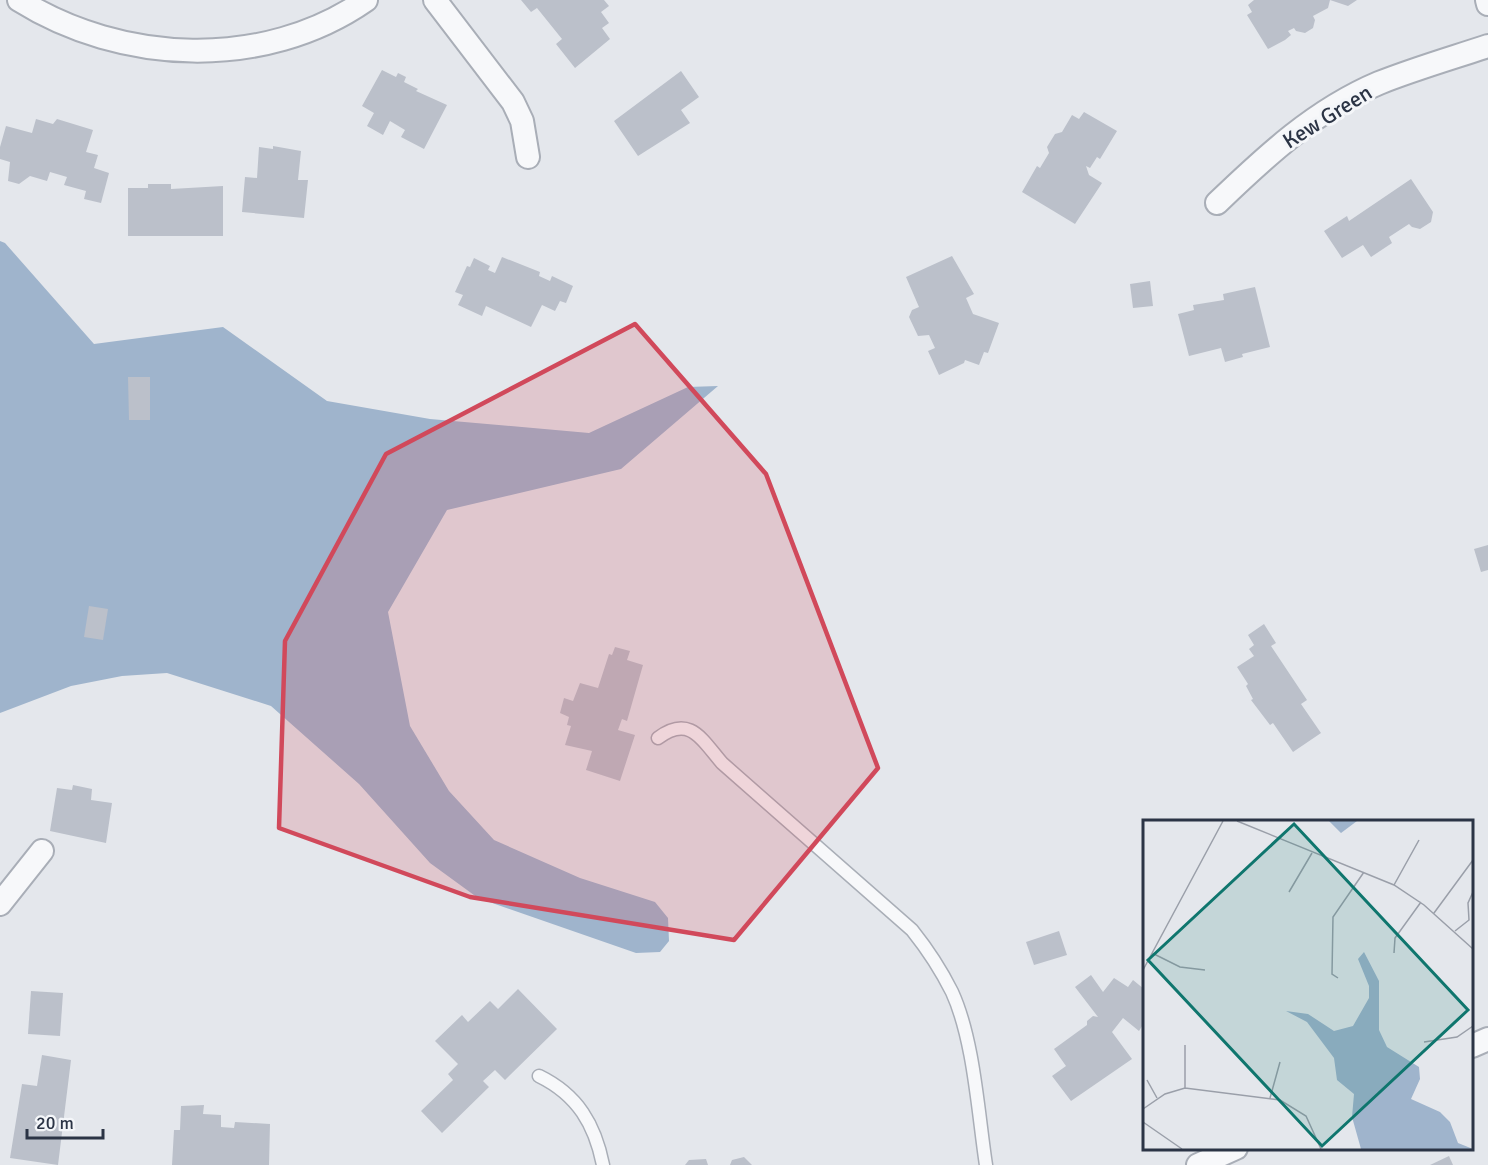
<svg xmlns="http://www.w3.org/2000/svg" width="1488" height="1165" font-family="Signika,sans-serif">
<rect width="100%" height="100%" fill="#e4e7ec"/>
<!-- water -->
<polygon fill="#9fb4cc" points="0,241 5,243 94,344 223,327 327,401 430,419 589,433 688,387 718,386 621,469 447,510 388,612 410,726 449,791 494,840 580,878 655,902 668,918 669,941 660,952 636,953 478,898 430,863 359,784 271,706 167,673 122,676 71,686 0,713"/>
<!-- building -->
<g fill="#bbc0ca">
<polygon points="521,0 604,0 609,6 601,12 609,23 602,28 610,39 575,68 556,44 562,39 537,8 531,12"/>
<polygon points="1254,0 1330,0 1328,8 1313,16 1315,20 1313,28 1305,33 1296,31 1294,28 1288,31 1291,35 1285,40 1268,49 1247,15 1252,12 1248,5"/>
<polygon points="1330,0 1357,0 1348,6"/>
<polygon points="382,70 396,77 398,73 406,77 404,82 418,89 416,91 447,105 424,149 401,137 405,130 390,121 383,135 367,126 374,113 362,106"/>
<polygon points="681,71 699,97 681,110 690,123 638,156 614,121"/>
<polygon points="1084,112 1117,131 1100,159 1097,157 1090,168 1086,166 1089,175 1102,183 1075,224 1022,192 1037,166 1040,168 1049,153 1047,147 1055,134 1062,132 1072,115 1079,119"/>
<polygon points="36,119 53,124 57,119 93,130 86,152 98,155 94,168 109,173 101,203 84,199 86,191 64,185 67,177 50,172 47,181 30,176 19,184 8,181 10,162 0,159 0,147 6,126 32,133"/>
<polygon points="273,146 301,151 298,180 308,180 304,218 242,212 245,177 257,178 259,147 273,149"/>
<polygon points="1411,179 1433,212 1431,222 1420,229 1412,227 1409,224 1389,237 1392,243 1371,257 1363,245 1342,258 1324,231 1347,216 1349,221"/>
<polygon points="148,184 171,184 171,189 223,186 223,236 128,236 128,188 148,188"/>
<polygon points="952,256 974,294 966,298 973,314 999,323 988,353 984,352 979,365 965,360 964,363 939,375 928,351 935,348 929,335 918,336 909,317 912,310 919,307 906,277"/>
<polygon points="502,257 540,272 539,276 550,281 552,276 573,286 566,303 560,301 555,311 542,305 531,327 486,306 482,316 458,305 463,295 455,292 467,266 470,267 474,258 490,266 488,270 495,273"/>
<polygon points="1150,281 1153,306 1133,308 1130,284"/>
<polygon points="1255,287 1270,347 1242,354 1243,357 1225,362 1221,348 1189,356 1178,314 1194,310 1193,305 1224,300 1223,294"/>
<polygon points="128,377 150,377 150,420 129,420"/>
<polygon points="1488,545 1488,570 1481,572 1474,549"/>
<polygon points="89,606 108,609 103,640 84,637"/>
<polygon points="1264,624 1276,643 1271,646 1307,700 1301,704 1321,733 1293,752 1273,723 1270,725 1251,700 1253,699 1246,686 1248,684 1237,667 1254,656 1249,649 1254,645 1248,635"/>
<polygon points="615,647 630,651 627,660 643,665 627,721 622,719 618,730 635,735 620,781 586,770 592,751 565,745 571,726 567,725 569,717 560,713 564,698 573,701 580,683 598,688 609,654 612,655"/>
<polygon points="73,785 92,789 91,800 112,803 106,843 50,831 57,788 72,790"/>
<polygon points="1059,931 1067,955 1034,965 1026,942"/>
<polygon points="1091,975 1103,992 1114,978 1128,987 1133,980 1144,989 1144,1023 1139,1031 1123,1018 1112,1032 1132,1059 1071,1101 1052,1076 1066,1066 1054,1049 1087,1025 1087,1021 1093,1016 1098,1017 1075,987"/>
<polygon points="518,989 557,1029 505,1080 495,1070 483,1081 489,1087 442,1133 421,1111 453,1080 448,1074 458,1064 435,1041 462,1015 468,1022 490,1001 498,1009"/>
<polygon points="31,991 63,993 60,1036 28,1034"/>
<polygon points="42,1055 71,1060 58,1165 10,1158 22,1084 37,1086"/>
<polygon points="204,1105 203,1114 221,1115 221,1127 234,1128 235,1122 270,1124 269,1165 172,1165 174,1130 180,1130 181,1106"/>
<polygon points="1449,1156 1453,1165 1430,1165"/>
<polygon points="744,1157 752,1165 730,1165 732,1160"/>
<polygon points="706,1159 708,1165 685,1165 689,1160"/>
</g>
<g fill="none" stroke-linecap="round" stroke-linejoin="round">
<!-- service casing -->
<g stroke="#a9aeb7" stroke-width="15">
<g id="service">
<path d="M658,738C690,714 702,740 722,763L912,930C928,950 941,970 952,992C974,1040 978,1113 986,1165"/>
<path d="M539,1076C578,1095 595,1125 603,1165"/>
</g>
</g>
<!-- minor casing -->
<g stroke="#a9aeb7" stroke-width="26">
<g id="minor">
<path d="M19,0C121,64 264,71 366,0"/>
<polyline points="435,0 513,102 522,121 528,157"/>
<polyline points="1487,0 1488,4"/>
<path d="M1217,203C1266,156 1315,110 1379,83C1414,69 1452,58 1488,46"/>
<polyline points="0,904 42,851"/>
<polyline points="1472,1046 1488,1039"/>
<polyline points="1198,1165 1236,1148"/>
</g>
</g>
<!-- service -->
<use href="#service" stroke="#f7f8fa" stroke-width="12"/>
<!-- minor -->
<use href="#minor" stroke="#f7f8fa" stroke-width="22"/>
</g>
<!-- marked area -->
<path fill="#d1495b" fill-opacity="0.2" stroke="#d1495b" stroke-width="4.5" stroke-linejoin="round" d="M635,324L766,474L878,768L734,940L470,897L279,828L285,641L386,454Z"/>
<g text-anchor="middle" stroke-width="6" stroke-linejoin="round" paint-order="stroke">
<!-- street labels -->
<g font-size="22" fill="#2b3445" stroke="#f4f6f9">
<text transform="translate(1327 116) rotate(-32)" y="8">Kew Green</text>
</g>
</g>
<!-- overview -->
<g transform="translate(1143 820)">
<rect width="330" height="330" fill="#e4e7ec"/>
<path d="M186,1H214L198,13ZM221,132L236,161V210L244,227L276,247L277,259L268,279L297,292L307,302L315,323L330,329H218L209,297L211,274L194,260L191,238L164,202L143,191L165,194L191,211L210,206L226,178V166L215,139Z" fill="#9fb4cc"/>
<path fill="none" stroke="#9a9fa9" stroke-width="1.5" d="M94,1L251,65L281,85L330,129M251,65L276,20M146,72L169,33M291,93L330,40M312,111L326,100L325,83L330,72M9,133L37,147L62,150M251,133L252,118L278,82M0,150L80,1M195,158L189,154L190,97L221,52M281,222L314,217L330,206M42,225V268M4,260L14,278M127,278L137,242M0,289L22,274L42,268L137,280L163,296L178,329M0,302L39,329"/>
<path fill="#0f766e" fill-opacity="0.15" stroke="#0f766e" stroke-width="3" d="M151,4L325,190L179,326L5,140Z"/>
<rect width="330" height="330" fill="none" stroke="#2b3445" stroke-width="3"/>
</g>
<!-- scale -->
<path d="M27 1129v9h76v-9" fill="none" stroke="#2b3445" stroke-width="3"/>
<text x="36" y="1129" font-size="18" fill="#2b3445" stroke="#f4f6f9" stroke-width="4.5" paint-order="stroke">20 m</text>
</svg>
